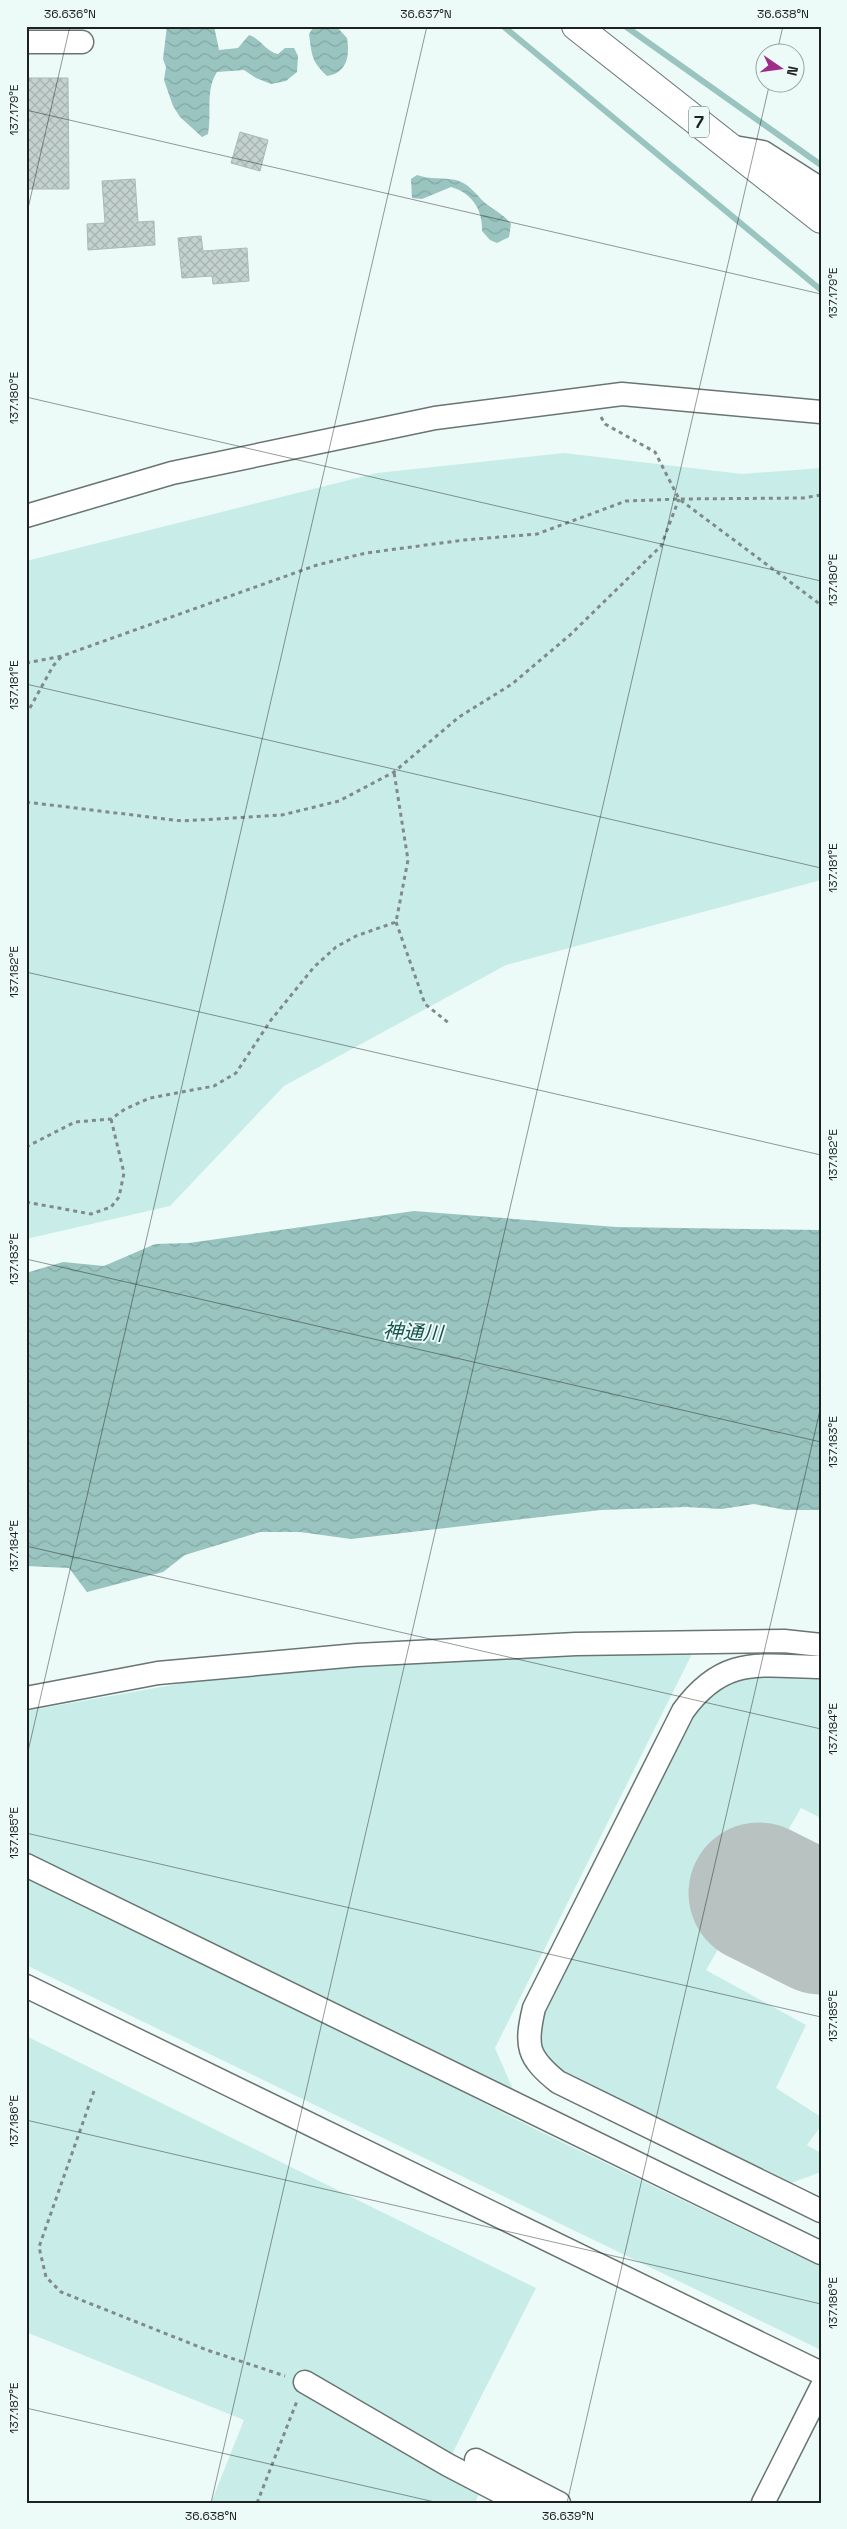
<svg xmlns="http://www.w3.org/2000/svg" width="847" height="2529" font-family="'Space Grotesk','Noto Sans JP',sans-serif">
<defs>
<pattern id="water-waves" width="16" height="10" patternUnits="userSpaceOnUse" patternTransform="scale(1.25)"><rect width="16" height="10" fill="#99c4bf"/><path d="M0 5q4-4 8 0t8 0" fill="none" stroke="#83a8a4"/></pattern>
<pattern id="building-cross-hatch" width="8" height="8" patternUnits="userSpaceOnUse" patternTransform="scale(1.25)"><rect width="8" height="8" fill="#c3d1cf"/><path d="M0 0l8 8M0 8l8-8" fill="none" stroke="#a7b3b1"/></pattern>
</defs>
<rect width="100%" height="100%" fill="#ecfaf8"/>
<!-- green -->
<g fill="#c8ede8">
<polygon points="564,453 742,474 821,468 821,880 506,965 284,1086 170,1206 26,1239 26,561 377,473"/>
<polygon points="542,1650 693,1652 495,2048 512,2087 543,2121 26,1859 26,1711 246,1672"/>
<polygon points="740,1675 821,1680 821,1818 801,1808 706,1970 806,2025 776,2088 821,2117 821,2126 807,2145 821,2153 821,2172 791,2183 561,2077 538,2048 543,2010 691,1714 707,1693"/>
<polygon points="26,1871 537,2130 821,2267 821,2350 26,1965"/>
<polygon points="26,2036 536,2288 451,2456 444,2475 479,2494 475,2503 211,2503 244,2420 26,2332"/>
</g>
<!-- water -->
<g fill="url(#water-waves)">
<path d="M167,26H214L219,50L238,48L249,35C261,39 266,52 278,54L285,48H294L298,56L297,72L286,81L271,84L256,78L244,70L217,72C205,90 212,113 208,134L202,137L180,117L173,106L164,80L166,67L163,59Z"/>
<path d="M314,26H336L347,38C350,56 347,73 327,76C311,61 312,55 309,34Z"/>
<path d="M417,175C431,180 442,177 456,180C469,184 475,193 484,202C493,210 504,214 511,224L509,237L497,243L490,240L482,231C483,210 472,193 451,187L422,199L412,198L411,179Z"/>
<polygon points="414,1211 616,1227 821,1230 821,1510 786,1510 754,1504 722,1509 686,1507 601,1510 351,1539 300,1532 260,1532 185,1555 163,1572 87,1592 69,1568 26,1566 26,1273 63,1262 104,1266 155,1244 189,1243"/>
</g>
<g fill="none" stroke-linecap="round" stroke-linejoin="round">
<!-- stream -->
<g stroke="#99c4bf" stroke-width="6">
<polyline points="503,26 821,290"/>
<polyline points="625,26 821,165"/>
</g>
<!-- runway -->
<polyline stroke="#b7c2c1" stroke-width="141" points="759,1893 821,1924"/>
</g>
<!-- building -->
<g fill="url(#building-cross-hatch)" stroke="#abb9b7">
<polygon points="26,78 68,78 69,189 26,189"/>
<polygon points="240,132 268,140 260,171 231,163"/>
<polygon points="135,179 138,222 154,221 155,245 88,250 87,224 105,223 102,181"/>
<polygon points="201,236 203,251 247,248 249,281 213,284 212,276 182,278 178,238"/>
</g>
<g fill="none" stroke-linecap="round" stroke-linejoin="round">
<!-- minor casing -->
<g stroke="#697573" stroke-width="25">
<g id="minor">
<polyline points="26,42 82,42"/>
<polyline points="728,146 763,152 821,189"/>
<polyline points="26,516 172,473 435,418 622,394 821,412"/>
<path d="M821,1667C759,1666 724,1655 683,1711L534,2008C525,2046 527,2057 558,2082L821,2211"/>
<polyline points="26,1698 158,1673 357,1655 576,1644 784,1641 821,1645"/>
<polyline points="26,1865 821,2253"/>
<polyline points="26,1986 821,2373"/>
<polyline points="305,2382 448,2465 521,2503"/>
<polyline points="476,2460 559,2503"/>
<polyline points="763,2503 821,2388"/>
</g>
</g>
<!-- major casing -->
<g stroke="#697573" stroke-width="30">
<polyline id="major" points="576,26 821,219"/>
</g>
<!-- path -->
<g stroke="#818a89" stroke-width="3" stroke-dasharray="4 4" stroke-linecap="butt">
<polyline points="601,417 605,424 655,452 679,499 803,498 821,495"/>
<polyline points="26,663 62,656 317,565 366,553 464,540 537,534 626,501 679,499 821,605"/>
<polyline points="26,715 53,666 62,656"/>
<polyline points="26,802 182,821 282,815 339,801 394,772 459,717 512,684 570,635 661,546 679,499"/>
<polyline points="396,922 425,1004 450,1024"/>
<polyline points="26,1147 75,1122 111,1119 125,1109 150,1098 214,1086 236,1073 271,1020 314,967 336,947 356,936 396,922 408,860 394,772"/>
<polyline points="26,1202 91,1214 111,1207 119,1197 124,1173 111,1119"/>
<polyline points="94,2091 39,2247 46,2277 61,2292 207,2350 285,2376"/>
<polyline points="257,2503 297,2401"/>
</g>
<!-- minor -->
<use href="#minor" stroke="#fff" stroke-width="22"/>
<!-- major -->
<use href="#major" stroke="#fff" stroke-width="28"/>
</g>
<!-- ticks -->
<path fill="none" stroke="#1d2221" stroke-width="1" stroke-opacity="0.45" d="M777,52L783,26M26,110L821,294M26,217L70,26M26,397L821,581M26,684L821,868M26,972L821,1155M26,1259L821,1442M26,1546L821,1729M26,1760L427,26M26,1833L821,2017M26,2120L821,2304M26,2408L439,2503M211,2503L770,82M567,2503L821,1406"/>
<g text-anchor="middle" stroke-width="4" stroke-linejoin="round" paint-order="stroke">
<!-- shield labels -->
<rect fill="#ecfaf8" stroke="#5b6362" stroke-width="1" x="689" y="106.5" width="20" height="31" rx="4"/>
<g font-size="18" font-weight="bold" fill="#1d2221">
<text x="699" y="128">7</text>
</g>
<!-- water labels -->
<g font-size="20" font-style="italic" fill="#17534e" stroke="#ecfaf8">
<text transform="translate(413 1332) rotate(3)" y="7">神通川</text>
</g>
</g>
<!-- border -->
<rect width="847" height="2529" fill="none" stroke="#ecfaf8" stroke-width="55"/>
<!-- north arrow -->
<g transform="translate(780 68) rotate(103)"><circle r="24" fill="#ecfaf8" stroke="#99a4a2"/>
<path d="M0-4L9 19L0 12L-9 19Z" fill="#a12d88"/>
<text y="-8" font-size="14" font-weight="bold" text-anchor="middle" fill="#1d2221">N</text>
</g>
<rect x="28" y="28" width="792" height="2474" fill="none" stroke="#1d2221" stroke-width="2"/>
<g font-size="12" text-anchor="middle" fill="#1d2221">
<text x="70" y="18">36.636°N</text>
<text x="426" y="18">36.637°N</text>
<text x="783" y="18">36.638°N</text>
<text transform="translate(14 110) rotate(-90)" y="4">137.179°E</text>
<text transform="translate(833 293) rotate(-90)" y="4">137.179°E</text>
<text transform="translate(14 398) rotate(-90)" y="4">137.180°E</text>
<text transform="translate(833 580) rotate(-90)" y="4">137.180°E</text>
<text transform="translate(14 685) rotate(-90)" y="4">137.181°E</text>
<text transform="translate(833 868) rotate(-90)" y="4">137.181°E</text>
<text transform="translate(14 972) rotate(-90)" y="4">137.182°E</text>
<text transform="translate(833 1155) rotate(-90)" y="4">137.182°E</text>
<text transform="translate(14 1259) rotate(-90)" y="4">137.183°E</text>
<text transform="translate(833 1442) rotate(-90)" y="4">137.183°E</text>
<text transform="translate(14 1546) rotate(-90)" y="4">137.184°E</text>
<text transform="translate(833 1729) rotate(-90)" y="4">137.184°E</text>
<text transform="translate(14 1833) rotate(-90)" y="4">137.185°E</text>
<text transform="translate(833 2016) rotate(-90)" y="4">137.185°E</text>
<text transform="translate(14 2121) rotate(-90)" y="4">137.186°E</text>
<text transform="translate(833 2303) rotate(-90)" y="4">137.186°E</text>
<text transform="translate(14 2408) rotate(-90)" y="4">137.187°E</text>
<text x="211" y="2520">36.638°N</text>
<text x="568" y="2520">36.639°N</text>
</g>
</svg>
